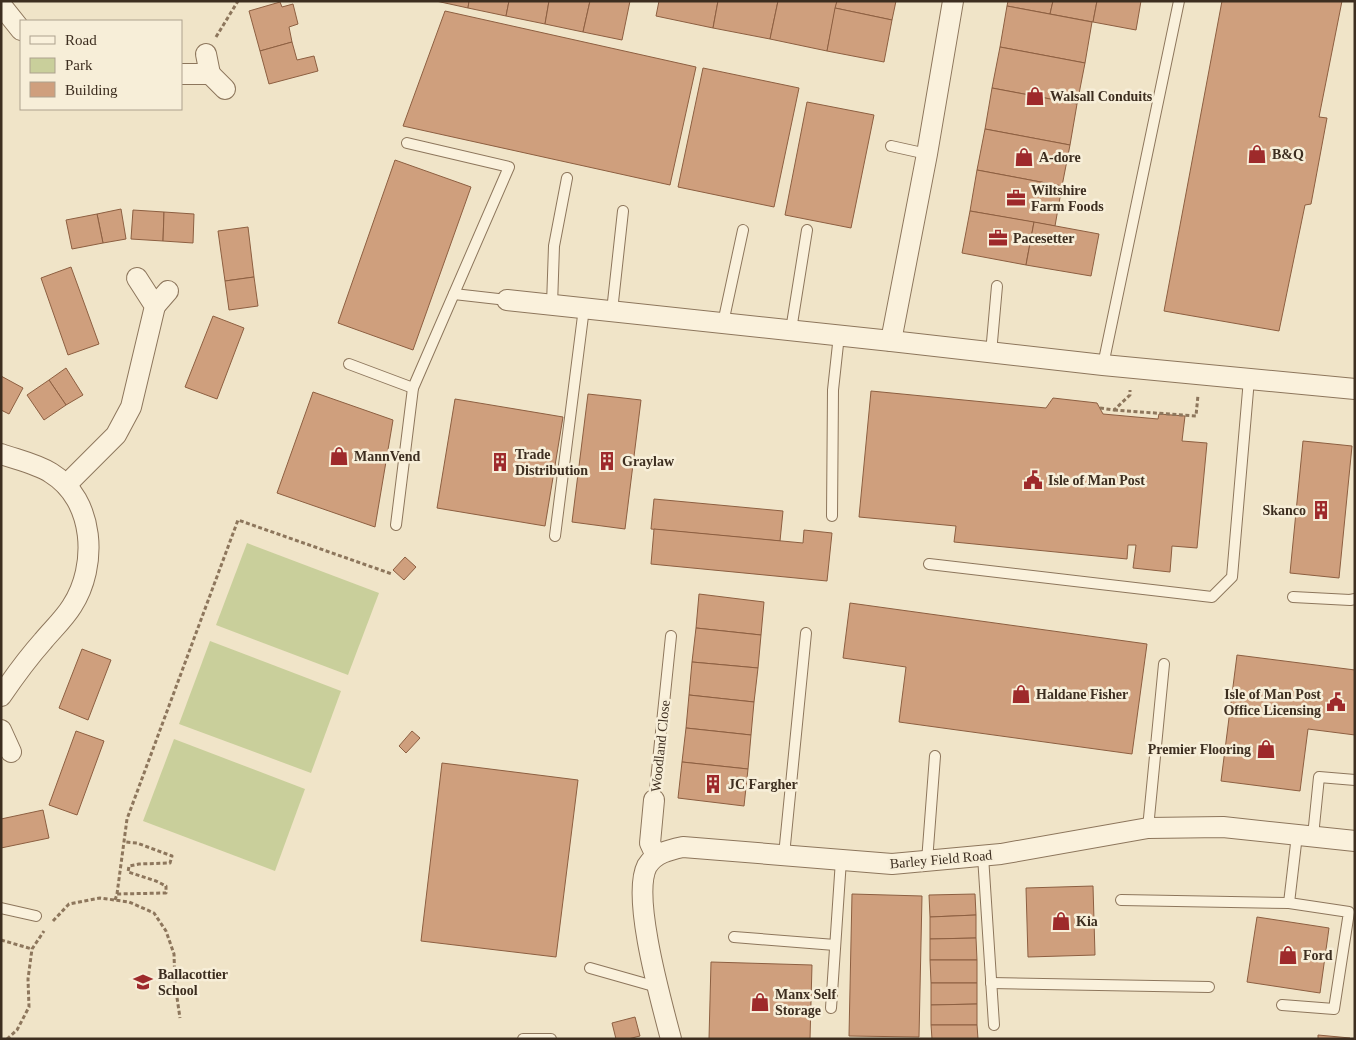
<svg xmlns="http://www.w3.org/2000/svg" width="1356" height="1040" font-family="'Times New Roman',serif">
<rect width="100%" height="100%" fill="#f0e4c8"/>
<!-- green -->
<g fill="#c9cf9b">
<polygon points="247,543 379,593 348,675 216,625"/>
<polygon points="210,641 341,691 311,773 179,724"/>
<polygon points="174,739 305,789 275,871 143,821"/>
</g>
<!-- building -->
<g fill="#cf9f7d" stroke="#8d5f41">
<polygon points="436,1 469,1 468,8"/>
<polygon points="469,1 509,1 506,16 468,8"/>
<polygon points="509,1 549,1 545,24 506,16"/>
<polygon points="549,1 590,1 583,32 545,24"/>
<polygon points="590,1 630,1 622,40 583,32"/>
<polygon points="659,1 718,1 713,28 656,16"/>
<polygon points="718,1 778,1 770,39 713,28"/>
<polygon points="778,1 837,1 827,51 770,39"/>
<polygon points="837,1 896,1 892,20 835,8"/>
<polygon points="1008,1 1053,1 1050,14 1007,6"/>
<polygon points="1053,1 1097,1 1093,22 1050,14"/>
<polygon points="1097,1 1141,1 1136,30 1093,22"/>
<polygon points="1222,1 1342,1 1319,117 1327,118 1311,204 1305,205 1279,331 1164,311"/>
<polygon points="280,2 282,7 293,4 298,24 289,27 292,42 260,51 249,11"/>
<polygon points="1007,6 1092,22 1085,63 1000,47"/>
<polygon points="835,8 892,20 884,62 827,51"/>
<polygon points="445,11 696,67 670,185 403,126"/>
<polygon points="292,42 297,60 314,56 318,71 269,84 260,51"/>
<polygon points="1000,47 1085,63 1077,104 992,88"/>
<polygon points="703,68 799,88 774,207 678,187"/>
<polygon points="992,88 1077,104 1070,145 985,129"/>
<polygon points="807,102 874,115 851,228 785,215"/>
<polygon points="985,129 1070,145 1062,186 977,170"/>
<polygon points="395,160 471,187 413,350 338,323"/>
<polygon points="977,170 1062,186 1055,226 970,211"/>
<polygon points="121,209 126,239 103,243 97,214"/>
<polygon points="133,210 164,212 163,241 131,239"/>
<polygon points="970,211 1034,222 1026,265 962,253"/>
<polygon points="164,212 194,214 193,243 163,241"/>
<polygon points="97,214 103,243 72,249 66,220"/>
<polygon points="1034,222 1099,234 1091,276 1026,265"/>
<polygon points="248,227 254,277 225,281 218,231"/>
<polygon points="71,267 99,344 68,355 41,278"/>
<polygon points="254,277 258,306 229,310 225,281"/>
<polygon points="213,316 244,328 217,399 185,387"/>
<polygon points="66,368 83,395 66,405 49,380"/>
<polygon points="1,376 23,388 9,414 1,410"/>
<polygon points="49,380 66,405 44,420 27,395"/>
<polygon points="871,391 1046,408 1053,398 1097,403 1103,414 1158,419 1159,414 1185,416 1182,441 1207,443 1197,548 1172,546 1170,572 1133,568 1136,545 1128,545 1127,559 954,542 956,526 859,517"/>
<polygon points="313,392 393,420 375,527 277,493"/>
<polygon points="588,394 641,400 625,529 572,522"/>
<polygon points="455,399 563,417 545,526 437,508"/>
<polygon points="1303,441 1352,446 1339,578 1290,573"/>
<polygon points="654,499 783,511 780,541 651,529"/>
<polygon points="654,529 803,543 804,530 832,533 827,581 651,564"/>
<polygon points="405,557 416,567 404,580 393,570"/>
<polygon points="699,594 764,602 761,635 696,628"/>
<polygon points="850,603 1147,644 1132,754 899,722 906,667 843,658"/>
<polygon points="696,628 761,635 758,668 692,662"/>
<polygon points="82,649 111,660 88,720 59,708"/>
<polygon points="1237,655 1355,670 1355,735 1308,729 1300,791 1221,781"/>
<polygon points="692,662 758,668 754,702 689,695"/>
<polygon points="689,695 754,702 751,735 686,728"/>
<polygon points="686,728 751,735 748,769 682,762"/>
<polygon points="76,731 104,741 77,815 49,805"/>
<polygon points="412,731 420,738 406,753 399,746"/>
<polygon points="682,762 748,769 744,806 678,798"/>
<polygon points="442,763 578,780 556,957 421,941"/>
<polygon points="43,810 49,838 1,848 1,819"/>
<polygon points="1093,886 1095,955 1028,957 1026,888"/>
<polygon points="852,894 922,896 919,1037 849,1036"/>
<polygon points="975,894 976,915 930,917 929,895"/>
<polygon points="976,915 976,938 930,939 930,917"/>
<polygon points="1257,917 1329,928 1320,993 1247,982"/>
<polygon points="976,938 977,960 930,960 930,939"/>
<polygon points="930,960 977,960 977,983 931,983"/>
<polygon points="711,962 812,965 810,1039 709,1039"/>
<polygon points="931,983 977,983 977,1004 931,1005"/>
<polygon points="977,1004 977,1025 931,1025 931,1005"/>
<polygon points="635,1017 640,1036 628,1039 616,1039 612,1023"/>
<polygon points="931,1025 977,1025 978,1039 932,1039"/>
<polygon points="1318,1035 1350,1038 1350,1039 1318,1039"/>
</g>
<g fill="none" stroke-linecap="round" stroke-linejoin="round">
<!-- service casing -->
<g stroke="#8d765c" stroke-width="12">
<g id="service">
<polyline points="891,146 927,154"/>
<polyline points="454,294 507,300"/>
<polyline points="552,305 554,246 567,178"/>
<polyline points="612,311 623,211"/>
<polyline points="723,323 743,230"/>
<polyline points="791,330 807,230"/>
<polyline points="991,353 997,286"/>
<polyline points="349,364 413,388"/>
<polyline points="1103,365 1179,1"/>
<polyline points="832,516 833,390 839,335"/>
<polyline points="396,525 413,388 509,167 407,143"/>
<polyline points="555,536 584,308"/>
<polyline points="929,564 1212,597 1232,577 1249,379"/>
<polyline points="1293,597 1350,600 1355,599"/>
<polyline points="654,800 671,636"/>
<polyline points="1148,828 1164,664"/>
<polyline points="1313,836 1319,777 1355,780"/>
<polyline points="784,855 806,633"/>
<polyline points="983,856 994,1025"/>
<polyline points="927,861 935,756"/>
<polyline points="1121,900 1289,903 1349,912 1334,1009 1282,1005"/>
<polyline points="1289,903 1297,835"/>
<polyline points="1,908 36,916"/>
<polyline points="734,937 835,945"/>
<polyline points="590,968 657,987"/>
<polyline points="991,983 1209,987"/>
<polyline points="831,1008 841,860"/>
<polyline points="523,1039 551,1039"/>
</g>
</g>
<!-- minor casing -->
<g stroke="#8d765c" stroke-width="22">
<g id="minor">
<polyline points="1,5 21,30"/>
<polyline points="206,54 210,74"/>
<polyline points="181,74 210,74 225,89"/>
<polyline points="507,300 891,341 1103,365 1355,389"/>
<polyline points="155,306 168,291"/>
<polyline points="891,341 927,154 953,1"/>
<path d="M1,454C18,460 37,464 51,473C95,500 98,566 72,606C64,619 52,630 43,641C27,659 14,677 1,696"/>
<polyline points="66,485 116,435 131,407 155,306 137,278"/>
<polyline points="1,730 11,752"/>
<polyline points="654,800 650,843 656,856"/>
<path d="M671,1039C662,1004 631,897 647,866C655,853 669,850 683,847L892,864L1001,854L1148,828L1223,827L1355,841"/>
</g>
</g>
<!-- path -->
<g stroke="#8d765c" stroke-width="3" stroke-dasharray="4 2.5" stroke-linecap="butt">
<polyline points="216,37 238,1"/>
<polyline points="1100,408 1114,410 1130,395 1130,390"/>
<polyline points="1114,410 1196,416 1198,395"/>
<polyline points="117,894 127,819 238,520 392,574"/>
<polyline points="115,900 117,894 166,893 166,886 156,881 128,872 129,866 139,864 170,863 172,856 137,843 125,842"/>
<polyline points="53,921 69,904 100,898 129,902 154,913 166,931 174,954 175,984 180,1018"/>
<polyline points="1,940 32,949"/>
<polyline points="7,1039 17,1030 29,1007 28,979 32,949 44,931"/>
</g>
<!-- service -->
<use href="#service" stroke="#faf1dc" stroke-width="10"/>
<!-- minor -->
<use href="#minor" stroke="#faf1dc" stroke-width="20"/>
</g>
<!-- icons -->
<defs>
<g id="shop-bare" transform="scale(1.5)"><path d="M-5-2.5h2.3a2.7 3.5 0 0 1 5.4 0H5L5.5 6h-11ZM-1.5-2.5h3a1.5 2.3 0 0 0-3 0Z" fill="#9e2a2b" stroke="#f7eed8" stroke-width="2.5" paint-order="stroke"/></g>
<g id="office-bare" transform="scale(1.5)"><path d="M-6-3h4V-5.5h4V-3h4V5H-6ZM-1-4.5V-3h2v-1.5ZM-6 0V1H6V0Z" fill="#9e2a2b" stroke="#f7eed8" stroke-width="2.5" paint-order="stroke"/></g>
<g id="building-bare" transform="scale(1.5)"><path d="M-4-6H4V6H1V3H-1V6H-4ZM-2.5-4.3h1.7v1.8h-1.7ZM.8-4.3h1.7v1.8H.8ZM-2.5-1h1.7V.8h-1.7ZM.8-1h1.7V.8H.8Z" fill="#9e2a2b" stroke="#f7eed8" stroke-width="2.5" paint-order="stroke"/></g>
<g id="civic-bare" transform="scale(1.5)"><path d="M-.6-6.5H3V-4.5H.6V-3L4-1V1h2V6H-6V1h2V-1L-.6-3ZM-1.2 2.5V6h2.4V2.5Z" fill="#9e2a2b" stroke="#f7eed8" stroke-width="2.5" paint-order="stroke"/></g>
<g id="school-bare" transform="scale(1.5)"><path d="M0-5L7-2L0 1L-7-2ZM-4 1L0 2.5L4 1V4Q0 6-4 4Z" fill="#9e2a2b" stroke="#f7eed8" stroke-width="2.5" paint-order="stroke"/></g>
</defs>
<g fill-rule="evenodd">
<use href="#shop-bare" x="1035" y="96"/>
<use href="#shop-bare" x="1257" y="154"/>
<use href="#shop-bare" x="1024" y="157"/>
<use href="#office-bare" x="1016" y="198"/>
<use href="#office-bare" x="998" y="238"/>
<use href="#shop-bare" x="339" y="456"/>
<use href="#building-bare" x="607" y="461"/>
<use href="#building-bare" x="500" y="462"/>
<use href="#civic-bare" x="1033" y="480"/>
<use href="#building-bare" x="1321" y="510"/>
<use href="#shop-bare" x="1021" y="694"/>
<use href="#civic-bare" x="1336" y="702"/>
<use href="#shop-bare" x="1266" y="749"/>
<use href="#building-bare" x="713" y="784"/>
<use href="#shop-bare" x="1061" y="921"/>
<use href="#shop-bare" x="1288" y="955"/>
<use href="#school-bare" x="143" y="982"/>
<use href="#shop-bare" x="760" y="1002"/>
</g>
<g text-anchor="middle" stroke-width="5" stroke-linejoin="round" paint-order="stroke">
<!-- poi labels -->
<g font-size="14" font-weight="bold" fill="#3d2e20" stroke="#f7eed8" text-anchor="start">
<text x="1050" y="101">Walsall Conduits</text>
<text x="1272" y="159">B&amp;Q</text>
<text x="1039" y="162">A-dore</text>
<text x="1031" y="195">Wiltshire<tspan x="1031" dy="16">Farm Foods</tspan></text>
<text x="1013" y="243">Pacesetter</text>
<text x="515" y="459">Trade<tspan x="515" dy="16">Distribution</tspan></text>
<text x="354" y="461">MannVend</text>
<text x="622" y="466">Graylaw</text>
<text x="1048" y="485">Isle of Man Post</text>
<text x="1306" y="515" text-anchor="end">Skanco</text>
<text x="1036" y="699">Haldane Fisher</text>
<text x="1321" y="699" text-anchor="end">Isle of Man Post<tspan x="1321" dy="16">Office Licensing</tspan></text>
<text x="1251" y="754" text-anchor="end">Premier Flooring</text>
<text x="728" y="789">JC Fargher</text>
<text x="1076" y="926">Kia</text>
<text x="1303" y="960">Ford</text>
<text x="158" y="979">Ballacottier<tspan x="158" dy="16">School</tspan></text>
<text x="775" y="999">Manx Self<tspan x="775" dy="16">Storage</tspan></text>
</g>
<!-- street labels -->
<g font-size="14" fill="#3d2e20" stroke="#f7eed8">
<text transform="translate(660 746) rotate(-84)" y="5">Woodland Close</text>
<text transform="translate(941 859) rotate(-5)" y="5">Barley Field Road</text>
</g>
</g>
<!-- border -->
<rect width="1356" height="1040" fill="none" stroke="#3d2e20" stroke-width="5"/>
<!-- legend -->
<rect x="20" y="20" width="162" height="90" fill="#f7eed8" stroke="#ada18e"/>
<rect x="30" y="36" width="25" height="8" fill="#faf1dc" stroke="#ada18e"/>
<text x="65" y="45" font-size="15" fill="#3d2e20">Road</text>
<rect x="30" y="58" width="25" height="15" fill="#c9cf9b" stroke="#ada18e"/>
<text x="65" y="70" font-size="15" fill="#3d2e20">Park</text>
<rect x="30" y="82" width="25" height="15" fill="#cf9f7d" stroke="#ada18e"/>
<text x="65" y="95" font-size="15" fill="#3d2e20">Building</text>
</svg>
